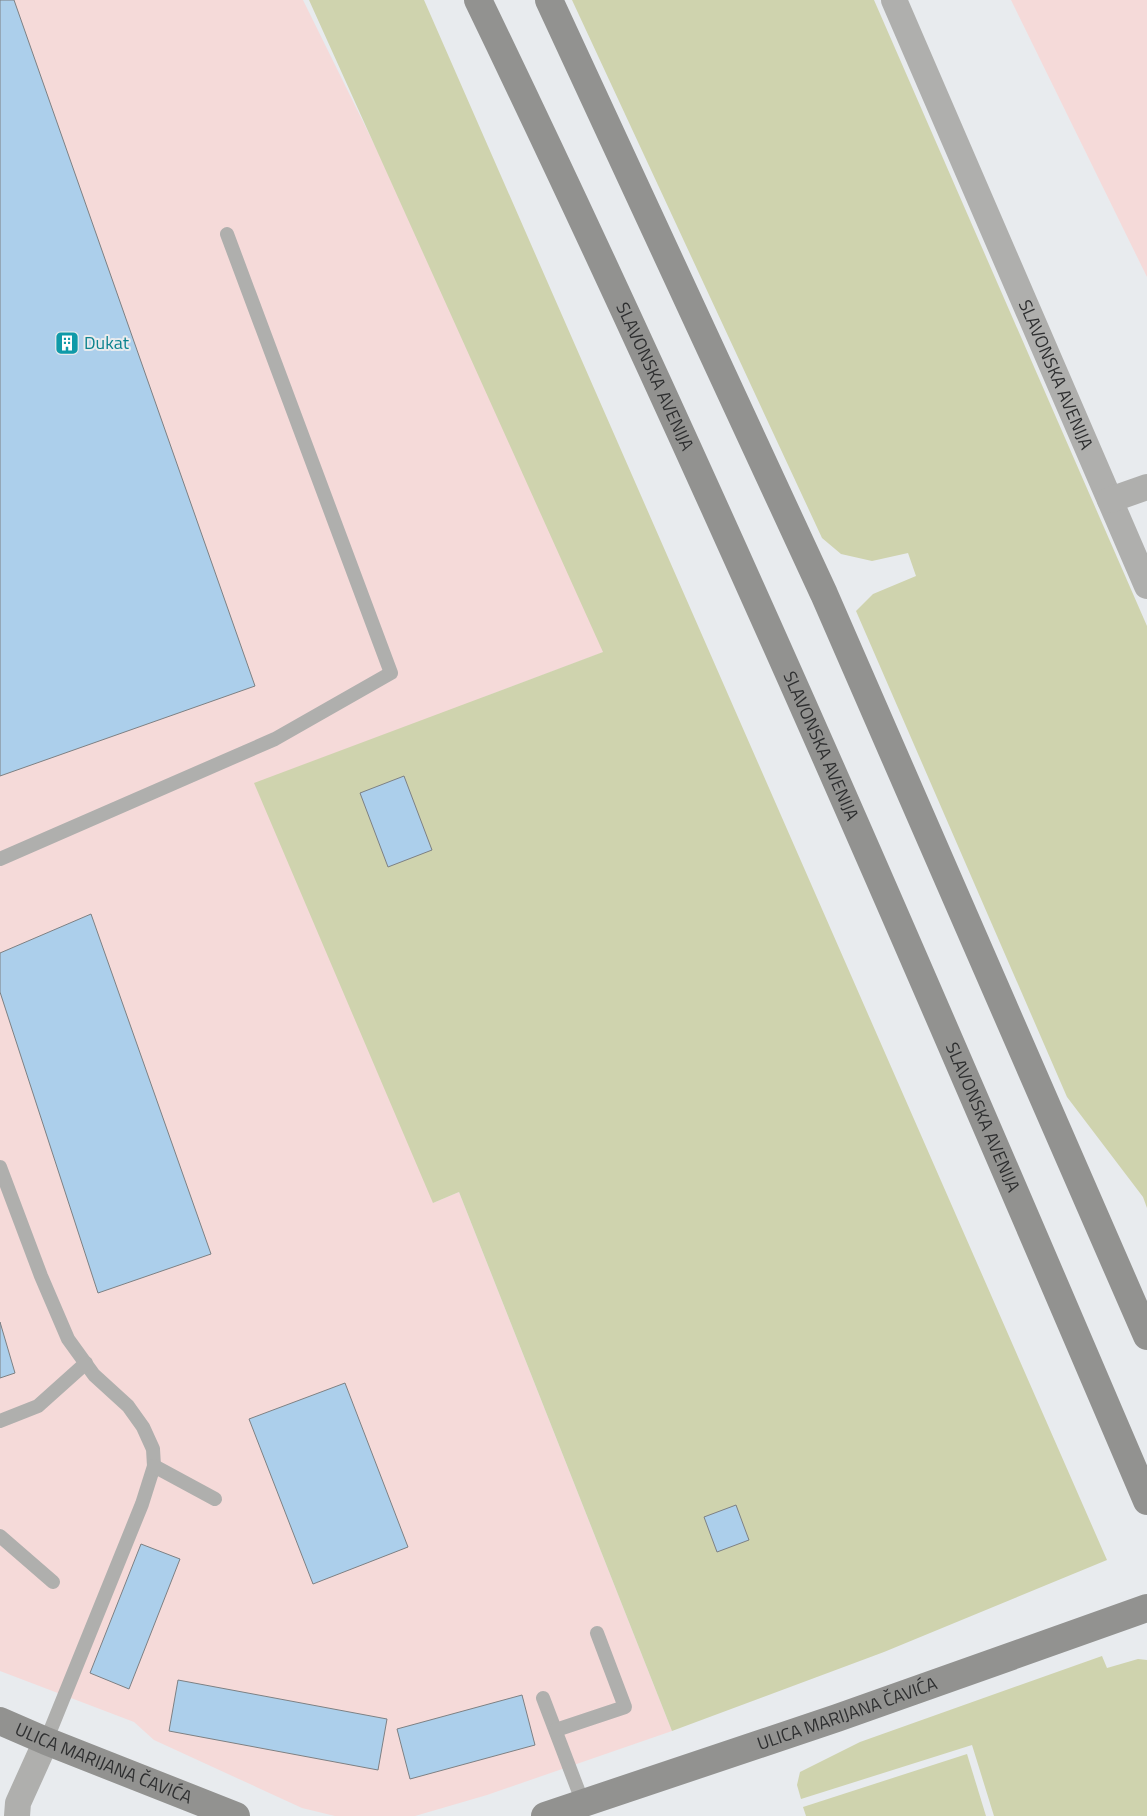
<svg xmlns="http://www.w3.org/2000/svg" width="1147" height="1816" font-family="'Titillium Web',sans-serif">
<rect width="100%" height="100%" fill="#e8ebee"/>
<!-- industrial -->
<g fill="#f5dad9">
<polygon points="0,0 303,0 378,152 604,652 484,697 433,1203 459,1192 672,1731 487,1795 415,1816 335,1816 302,1808 154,1740 134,1722 0,1671"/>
<polygon points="1011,0 1147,0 1147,277"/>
</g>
<!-- green -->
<g fill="#cfd3ae">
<polygon points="309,0 424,0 1107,1560 884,1652 672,1731 459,1192 433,1203 254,783 603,652"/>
<polygon points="572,0 874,0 1147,626 1147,1208 1143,1197 1067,1097 856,611 873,594 916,576 908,553 872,561 841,554 822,538"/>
<polygon points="1102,1656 1107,1668 1138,1659 1147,1660 1147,1816 994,1816 972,1745 801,1799 797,1785 800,1772 860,1742"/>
<polygon points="967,1754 986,1816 806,1816 803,1807"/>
</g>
<!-- building -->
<g fill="#accfeb" stroke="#7d8083">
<polygon points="0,0 14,0 255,686 0,776"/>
<polygon points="404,776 432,850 388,867 360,793"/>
<polygon points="91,914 211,1254 98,1293 0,992 0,953"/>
<polygon points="0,1322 15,1373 0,1378"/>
<polygon points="345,1383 408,1547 313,1584 249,1419"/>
<polygon points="736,1505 749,1540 717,1552 704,1517"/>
<polygon points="141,1544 180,1559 129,1689 90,1673"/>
<polygon points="178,1680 387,1719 378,1770 169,1731"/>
<polygon points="522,1695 535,1745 410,1779 397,1729"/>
</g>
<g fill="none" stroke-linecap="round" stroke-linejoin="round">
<!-- lane -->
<g stroke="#afafad" stroke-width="14">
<polyline points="0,859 275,739 391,673 227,234"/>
<polyline points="0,1167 41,1276 68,1339 94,1375 128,1406 143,1427 153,1449 154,1466 142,1504 46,1741"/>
<polyline points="0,1421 38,1406 86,1363"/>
<polyline points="154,1466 215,1499"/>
<polyline points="0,1536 53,1582"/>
<polyline points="543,1698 583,1803"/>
<polyline points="556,1730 625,1707 597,1633"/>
</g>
<!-- street -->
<g stroke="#afafad" stroke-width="26">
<path id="s1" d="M894,0L1147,586"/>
<polyline points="1110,500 1147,487"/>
<polyline points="17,1816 18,1803 46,1741"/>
</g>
<!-- secondary -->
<g stroke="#929290" stroke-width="28">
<path id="s2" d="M478,0C716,493 932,997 1147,1501"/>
<polyline points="549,0 824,594 1147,1336"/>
<path id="s3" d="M0,1721L46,1741L236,1816"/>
<path id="s4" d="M545,1816L837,1718L1147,1608"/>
</g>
</g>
<!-- icons -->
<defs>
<g id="building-square" transform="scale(1.25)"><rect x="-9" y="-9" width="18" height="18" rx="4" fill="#0f9aa8" stroke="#e8ebee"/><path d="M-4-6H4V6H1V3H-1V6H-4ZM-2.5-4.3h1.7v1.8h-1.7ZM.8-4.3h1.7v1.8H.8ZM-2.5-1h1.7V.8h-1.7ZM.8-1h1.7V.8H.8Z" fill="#fff"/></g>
</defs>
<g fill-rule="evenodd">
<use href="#building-square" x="67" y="343"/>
</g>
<g text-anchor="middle" stroke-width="4" stroke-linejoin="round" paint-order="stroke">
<!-- culture labels -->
<g font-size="18" fill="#0d838f" stroke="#e8ebee" text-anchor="start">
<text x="84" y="349">Dukat</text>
</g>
<!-- street labels -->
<g font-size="18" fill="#2e2f30" stroke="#e8ebee">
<text dy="6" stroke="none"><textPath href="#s1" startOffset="408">SLAVONSKA AVENIJA</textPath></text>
<text dy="6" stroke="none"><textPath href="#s2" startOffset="416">SLAVONSKA AVENIJA</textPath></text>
<text dy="6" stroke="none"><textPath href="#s2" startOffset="821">SLAVONSKA AVENIJA</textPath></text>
<text dy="6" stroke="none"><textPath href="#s2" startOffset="1226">SLAVONSKA AVENIJA</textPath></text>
<text dy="6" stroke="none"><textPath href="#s4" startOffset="319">ULICA MARIJANA ČAVIĆA</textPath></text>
<text dy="6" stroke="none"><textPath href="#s3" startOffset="112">ULICA MARIJANA ČAVIĆA</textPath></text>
</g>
</g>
</svg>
